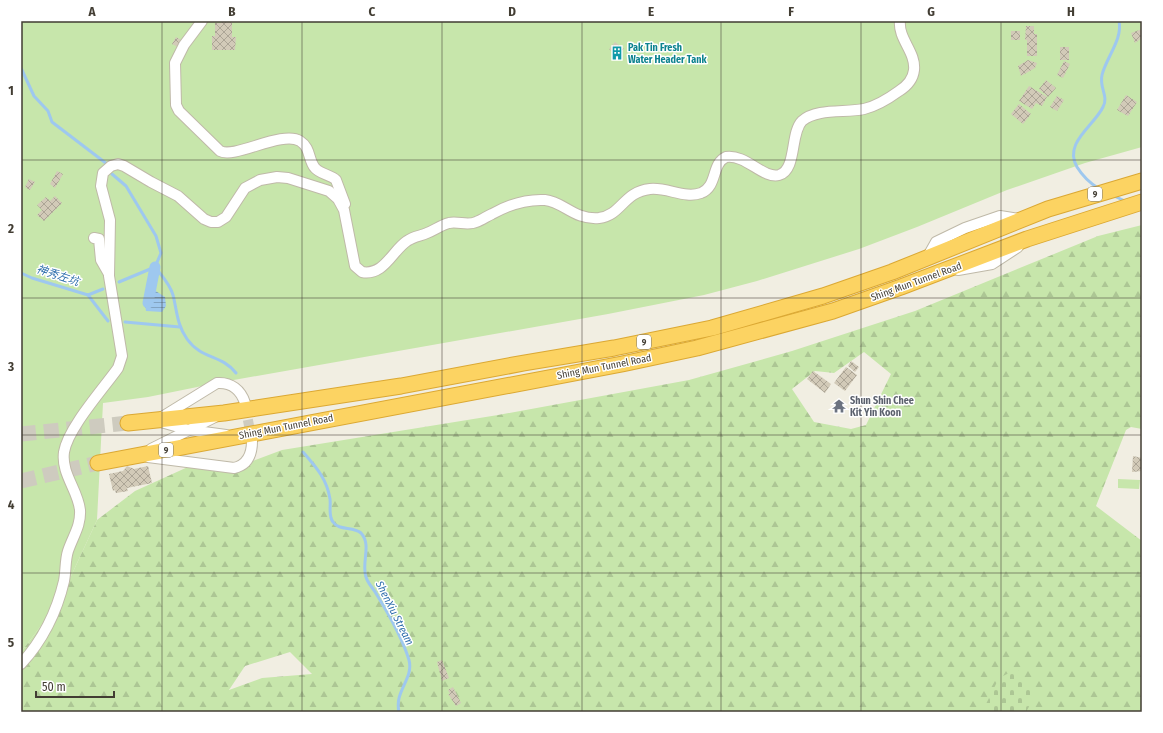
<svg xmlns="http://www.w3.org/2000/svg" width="1163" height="733" font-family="'Fira Sans Condensed','Noto Sans TC',sans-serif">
<defs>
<pattern id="forest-firs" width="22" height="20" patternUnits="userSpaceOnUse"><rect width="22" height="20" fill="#c7e6ab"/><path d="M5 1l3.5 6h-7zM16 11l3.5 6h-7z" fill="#acc694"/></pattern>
<pattern id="cemetery-stones" width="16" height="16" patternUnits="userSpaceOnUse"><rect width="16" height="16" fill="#c7e6ab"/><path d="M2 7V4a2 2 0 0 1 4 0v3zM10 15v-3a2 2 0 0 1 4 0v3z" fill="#acc694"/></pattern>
<pattern id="water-rules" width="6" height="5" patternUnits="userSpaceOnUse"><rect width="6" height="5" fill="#9ec8ef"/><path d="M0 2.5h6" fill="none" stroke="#82a4c2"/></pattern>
<pattern id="building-cross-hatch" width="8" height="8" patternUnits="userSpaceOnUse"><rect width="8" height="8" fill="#d2cab8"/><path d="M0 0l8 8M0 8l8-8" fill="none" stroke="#aca596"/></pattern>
</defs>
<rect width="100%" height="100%" fill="#f1eee2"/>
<!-- green -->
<g fill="#c7e6ab">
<polygon points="21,21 1142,21 1142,147 1085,163 1007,190 917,227 859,249 757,281 704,295 608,314 217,383 148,397 103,403 97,520 59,602 21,652"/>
<polygon points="1118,479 1140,480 1139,489 1118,488"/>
</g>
<!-- forest -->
<path fill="url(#forest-firs)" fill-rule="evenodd" d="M1142,225V429L1131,427L1126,430L1096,506L1142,541V712H21V652L59,602L97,520L135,491L190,466H239L282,450L498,415L689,380L792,351L915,311L1098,236ZM864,352L891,374L866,425L851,429L814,422L792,389L815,371L834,373ZM290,652L312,674L262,678L229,690L245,666Z"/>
<!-- cemetery -->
<polygon fill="url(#cemetery-stones)" points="1017,669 1035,696 1026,712 982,712 999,678"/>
<!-- water -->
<polygon fill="url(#water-rules)" points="148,286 165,297 166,306 162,312 146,311 144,298"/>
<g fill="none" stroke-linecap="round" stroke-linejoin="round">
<!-- stream -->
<g stroke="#9ec8ef" stroke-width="3">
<polyline points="21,68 34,96 48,111 52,122 107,164"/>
<path d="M112,174L126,186L156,236L161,253L155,267C162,276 170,284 173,295C177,311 177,325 187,339C202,360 221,354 236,373"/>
<path d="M1098,188C1090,183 1082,175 1077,167C1063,143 1094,126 1103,107C1109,96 1099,88 1102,75C1106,58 1123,39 1119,21"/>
<polyline points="1112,195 1127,202"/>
<polyline points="21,273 32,278 88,295 108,321"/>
<polyline points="119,282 155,267"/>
<polyline points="88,295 103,289"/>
<polyline points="125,322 180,327"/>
<path d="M303,452C316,467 327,479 330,499C331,506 328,516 333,522C339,531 353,526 361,533C372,545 361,563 366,577C368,584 374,589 377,595C388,613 403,640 409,660C414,679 394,691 399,712"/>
</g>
<!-- canal -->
<polyline stroke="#9ec8ef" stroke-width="11" points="148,303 155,267"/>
</g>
<!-- building -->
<g fill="url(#building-cross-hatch)">
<polygon points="221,21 232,21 232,37 236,37 235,50 212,50 212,36 215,36 215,23 221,23"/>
<polygon points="1026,26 1034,26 1034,34 1037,34 1037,56 1027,56 1027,40 1025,40"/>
<polygon points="1142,29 1142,38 1135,43 1131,33"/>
<rect x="1011" y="31" width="9" height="9"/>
<polygon points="176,37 183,41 178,47 172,44"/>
<polygon points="615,42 624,49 618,56 609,49"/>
<rect x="1060" y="47" width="9" height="13"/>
<polygon points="1028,60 1037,63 1035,68 1021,76 1018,66"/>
<polygon points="1064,61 1070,64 1063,78 1057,75"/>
<polygon points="1046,80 1056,88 1048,97 1039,89"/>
<polygon points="1029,86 1047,97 1042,106 1036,103 1032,109 1019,101"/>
<polygon points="1126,95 1137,102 1128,116 1117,110"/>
<polygon points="1057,96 1064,100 1057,111 1050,107"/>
<polygon points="1019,104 1031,114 1023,124 1011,114"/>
<polygon points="57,171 63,174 55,188 50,184"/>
<polygon points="29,179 35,182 30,190 25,187"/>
<polygon points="55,196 62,203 44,221 37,215 42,210 37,205 46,197 50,201"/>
<polygon points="851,361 859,367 855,372 848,366"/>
<polygon points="846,367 857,375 845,391 834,383"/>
<polygon points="813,371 831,384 825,393 807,379"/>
<polygon points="1133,456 1142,458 1142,471 1132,472"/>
<polygon points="127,466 134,469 148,466 152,483 127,488 128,491 116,493 115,490 113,491 109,474 123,471"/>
<polygon points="442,660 449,678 442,681 437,662"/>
<polygon points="453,687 461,703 456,706 448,694 450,694 448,690"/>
</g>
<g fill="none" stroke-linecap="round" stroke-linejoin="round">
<!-- minor-tunnel -->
<polyline stroke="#cecbbf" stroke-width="10" stroke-dasharray="10 5" stroke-linecap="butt" points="245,405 252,441"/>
<!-- highway-tunnel -->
<g stroke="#cecbbf" stroke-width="15" stroke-dasharray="15 8" stroke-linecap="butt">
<polyline points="21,434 128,423"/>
<polyline points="21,481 98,463"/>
</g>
<!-- minor casing -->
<g stroke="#bfb9a8" stroke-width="12">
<g id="minor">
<path d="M202,21L184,45L175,63L176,105L179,111L220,151C235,159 282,130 300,141C311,148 308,160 315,168C320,174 331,175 336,180L345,204"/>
<polyline points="94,238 99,239 101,260 109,274"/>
<polyline points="927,258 936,242 965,228 1000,216 1020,219"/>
<polyline points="958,270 992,264 1018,247"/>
<path d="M162,417L217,383C231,382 241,390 245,403"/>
<polyline points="161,422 189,430 226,435"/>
<polyline points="151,449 215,417"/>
<path d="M148,457L234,468C248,465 252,454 252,441"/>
<path d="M21,664C42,641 57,611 64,581C66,571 65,560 68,551C73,536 81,526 80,510C78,490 61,474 64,452C68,428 103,389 118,368L122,356L109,276L110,220L101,186L103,173L111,166L118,164L124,166L151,182L178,196L204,219L211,222H218L226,217L245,188L260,180L277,177L288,178L329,191L338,199L344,210L355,266L362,272C384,276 392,251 407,241C414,236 421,236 427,233C435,230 441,225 449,223C458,221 468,226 476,222C482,220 487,216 492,214C508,205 527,199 545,200C564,202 574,220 599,218C622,215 623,192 650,189C667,187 685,199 701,193C718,186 711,164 726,157C746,154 763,179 779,175C797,170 790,133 802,121C817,108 845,113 864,109C877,106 888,99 899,91C907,86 913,79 914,70C916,52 898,39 900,21"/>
</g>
</g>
<!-- highway casing -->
<g stroke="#dba833" stroke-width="17">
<g id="highway">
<polyline points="128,423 224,413 401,386 524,363 614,348 712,328 823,296 892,272 1048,209 1142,181"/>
<polyline points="98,463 622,364 697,348 833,311 901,287 1027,239 1142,202"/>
</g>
</g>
<!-- minor -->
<use href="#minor" stroke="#fff" stroke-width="10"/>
<!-- highway -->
<use href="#highway" stroke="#fcd362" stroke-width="15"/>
</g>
<!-- grid -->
<path fill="none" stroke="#423d33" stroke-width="1" stroke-opacity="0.55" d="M162,21V712M302,21V712M442,21V712M582,21V712M721,21V712M861,21V712M1001,21V712M21,160H1142M21,298H1142M21,435H1142M21,573H1142"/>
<!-- icons -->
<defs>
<g id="building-bare" transform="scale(1.08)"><path d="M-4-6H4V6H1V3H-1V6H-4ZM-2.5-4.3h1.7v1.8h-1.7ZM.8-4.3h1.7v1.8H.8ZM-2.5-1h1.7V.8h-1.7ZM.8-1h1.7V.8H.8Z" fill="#0f9aa8" stroke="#fff" stroke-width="2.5" paint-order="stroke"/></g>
<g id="temple-bare" transform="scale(1.08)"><path d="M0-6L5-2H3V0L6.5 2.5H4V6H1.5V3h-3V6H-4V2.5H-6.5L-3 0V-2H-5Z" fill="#6b7280" stroke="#fff" stroke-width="2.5" paint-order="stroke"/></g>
</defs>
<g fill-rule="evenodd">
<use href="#building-bare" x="617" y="53"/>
<use href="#temple-bare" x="839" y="406"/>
</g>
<g text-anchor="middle" stroke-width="3" stroke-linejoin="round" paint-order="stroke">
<!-- shield labels -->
<g fill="#fff" stroke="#7b7770" stroke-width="1">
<rect x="1088" y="187" width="14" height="14" rx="3"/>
<rect x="637" y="335" width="14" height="14" rx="3"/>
<rect x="159" y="443" width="14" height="14" rx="3"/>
</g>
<g font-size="9" font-weight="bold" fill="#423d33">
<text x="1095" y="197">9</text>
<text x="644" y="345">9</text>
<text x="166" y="453">9</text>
</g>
<!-- culture labels -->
<g font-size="10" font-weight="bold" fill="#0d838f" stroke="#fff" text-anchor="start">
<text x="628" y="51">Pak Tin Fresh<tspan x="628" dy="12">Water Header Tank</tspan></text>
</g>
<!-- street labels -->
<g font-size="10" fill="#423d33" stroke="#fff">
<text transform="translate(916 281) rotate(-20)" y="4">Shing Mun Tunnel Road</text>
<text transform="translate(604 366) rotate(-11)" y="4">Shing Mun Tunnel Road</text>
<text transform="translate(286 426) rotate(-11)" y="4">Shing Mun Tunnel Road</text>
</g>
<!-- worship labels -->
<g font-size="10" font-weight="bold" fill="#5b616d" stroke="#fff" text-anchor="start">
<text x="850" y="404">Shun Shin Chee<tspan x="850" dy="12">Kit Yin Koon</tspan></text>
</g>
<!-- water labels -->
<g font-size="11" font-style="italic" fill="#2e6eac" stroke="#fff">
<text transform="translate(58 275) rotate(18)" y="4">神秀左坑</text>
<text transform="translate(395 613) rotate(63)" y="4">ShenXiu Stream</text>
</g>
</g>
<!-- border -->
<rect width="1163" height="733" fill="none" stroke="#ffffff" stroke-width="44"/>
<!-- scale -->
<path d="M36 691v6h78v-6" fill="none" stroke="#423d33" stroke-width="2"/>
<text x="42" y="691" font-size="12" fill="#423d33" stroke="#ffffff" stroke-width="3" paint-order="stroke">50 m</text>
<rect x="22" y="22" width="1119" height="689" fill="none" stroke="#423d33" stroke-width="1.5"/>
<g font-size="13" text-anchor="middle" font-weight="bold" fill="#423d33">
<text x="92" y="16">A</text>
<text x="232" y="16">B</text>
<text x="372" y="16">C</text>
<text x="512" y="16">D</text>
<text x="651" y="16">E</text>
<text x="791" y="16">F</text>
<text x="931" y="16">G</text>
<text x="1071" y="16">H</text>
<text x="11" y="95">1</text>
<text x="11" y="233">2</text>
<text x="11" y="371">3</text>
<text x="11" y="509">4</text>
<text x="11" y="647">5</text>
</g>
</svg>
